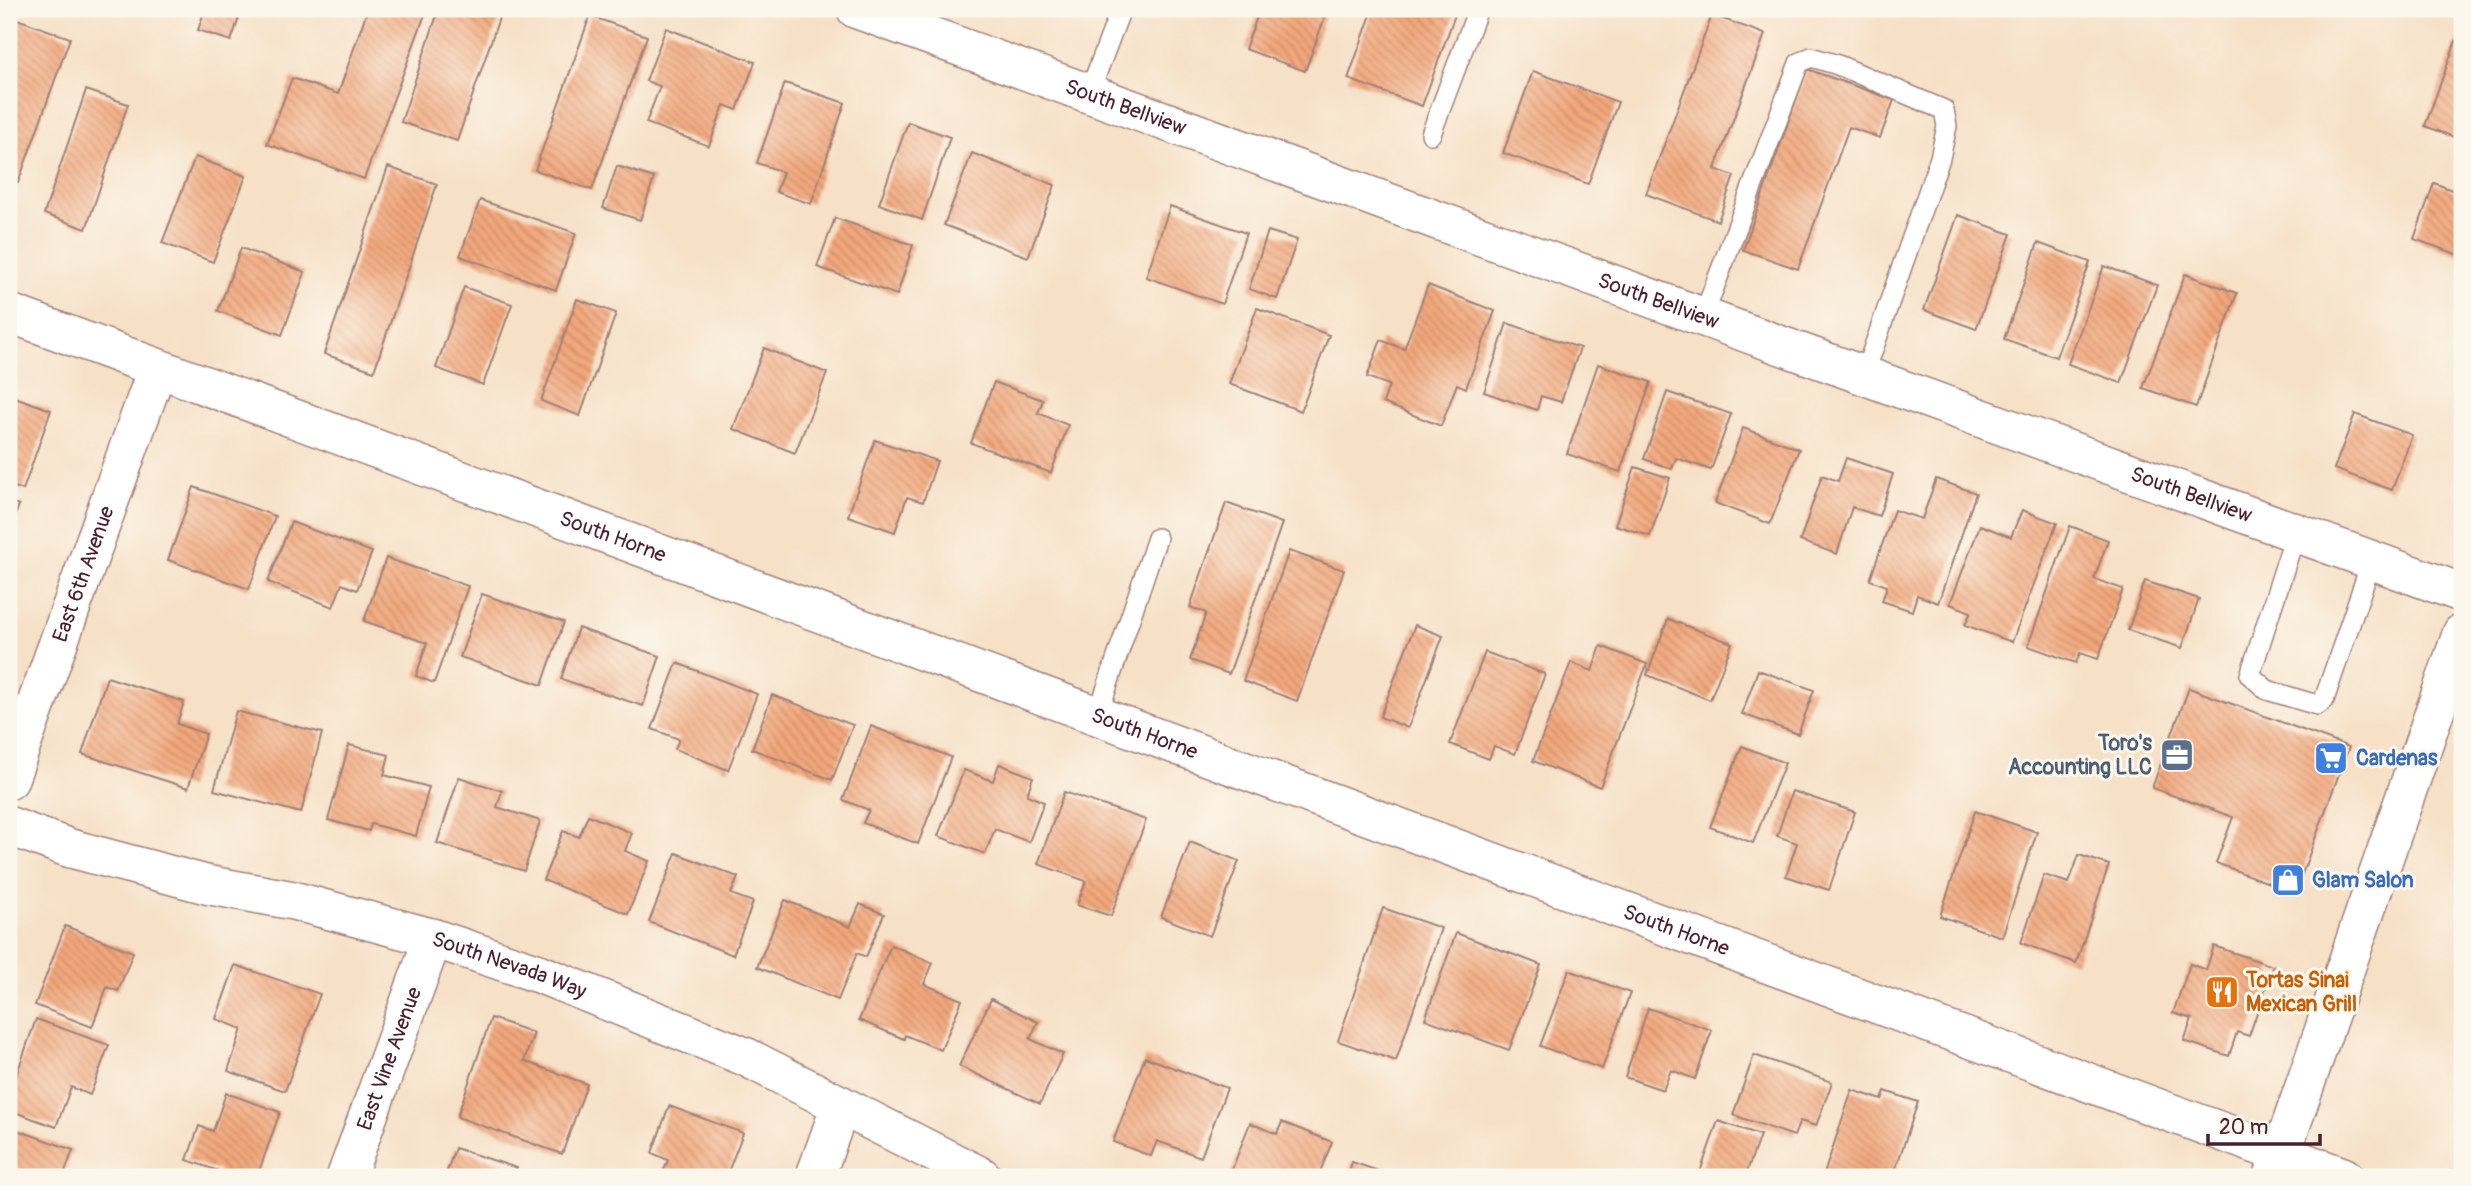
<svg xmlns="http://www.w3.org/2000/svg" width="2471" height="1186" font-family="Pangolin,sans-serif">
<defs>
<pattern id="building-back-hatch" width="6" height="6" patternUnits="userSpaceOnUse" patternTransform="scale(1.75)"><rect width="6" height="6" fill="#f3a87c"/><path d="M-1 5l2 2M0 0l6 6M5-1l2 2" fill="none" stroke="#c78866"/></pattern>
</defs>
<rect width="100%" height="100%" fill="#fbf7ec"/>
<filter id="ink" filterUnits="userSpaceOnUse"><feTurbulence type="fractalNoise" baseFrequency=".0143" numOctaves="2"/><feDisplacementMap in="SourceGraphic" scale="14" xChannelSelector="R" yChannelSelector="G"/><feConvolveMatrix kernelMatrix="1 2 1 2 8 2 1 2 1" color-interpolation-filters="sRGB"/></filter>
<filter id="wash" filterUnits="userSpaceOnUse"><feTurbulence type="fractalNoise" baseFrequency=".00686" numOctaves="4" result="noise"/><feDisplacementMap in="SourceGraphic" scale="28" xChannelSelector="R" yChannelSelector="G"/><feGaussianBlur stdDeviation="1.57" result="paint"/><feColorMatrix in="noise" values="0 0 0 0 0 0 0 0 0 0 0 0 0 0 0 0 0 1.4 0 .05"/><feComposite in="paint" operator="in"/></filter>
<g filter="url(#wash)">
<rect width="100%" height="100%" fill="#f6e0c6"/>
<g id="blocks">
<!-- building -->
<g fill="url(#building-back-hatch)">
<polygon points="205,9 242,9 231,41 198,30"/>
<polygon points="362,9 427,9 364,179 267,144 292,78 338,94 367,11"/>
<polygon points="439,9 502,9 457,141 401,122"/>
<polygon points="1260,9 1301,9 1325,17 1305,71 1245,49"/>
<polygon points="1373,9 1457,9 1422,106 1348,79"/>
<polygon points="1712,15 1765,34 1715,169 1734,176 1718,221 1646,194"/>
<polygon points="590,16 647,36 592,190 535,170"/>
<polygon points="17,19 70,38 18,183 9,180 9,43"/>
<polygon points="666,28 755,62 737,110 724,105 709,146 646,123 660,86 646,81"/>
<polygon points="2456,41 2462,44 2462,140 2425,126"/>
<polygon points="1807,69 1894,100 1880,138 1849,127 1798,269 1743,250"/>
<polygon points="1533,71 1618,102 1588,184 1503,153"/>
<polygon points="785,83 845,103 811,204 776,192 783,172 757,163"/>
<polygon points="86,90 128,104 86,229 44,214"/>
<polygon points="908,122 950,137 922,220 879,204"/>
<polygon points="972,153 1055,185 1028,257 944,225"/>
<polygon points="195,157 246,176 213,262 162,243"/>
<polygon points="617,166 654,178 640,220 603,208"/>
<polygon points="388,167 437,184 374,371 324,354"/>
<polygon points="2434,183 2462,194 2462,247 2459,255 2414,239"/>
<polygon points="480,200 576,233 556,290 460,256"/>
<polygon points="1170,206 1246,233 1222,304 1146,277"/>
<polygon points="1958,215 2011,234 1976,329 1924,310"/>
<polygon points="835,218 913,245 897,295 817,267"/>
<polygon points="1268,231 1297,240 1277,299 1249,289"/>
<polygon points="2038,243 2090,262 2056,357 2004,339"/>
<polygon points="241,248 305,272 282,335 218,311"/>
<polygon points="2104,266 2157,285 2121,383 2068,364"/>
<polygon points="2185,274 2237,293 2196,407 2143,388"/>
<polygon points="1428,285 1495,311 1466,388 1457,384 1441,426 1383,403 1389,385 1367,377 1381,340 1404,349"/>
<polygon points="464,287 512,304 483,385 436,368"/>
<polygon points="577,299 616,313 580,416 541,401"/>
<polygon points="1257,308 1329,335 1301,411 1229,384"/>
<polygon points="1507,323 1580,348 1561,402 1541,396 1537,410 1484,392"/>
<polygon points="764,348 827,373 795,453 733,429"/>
<polygon points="1598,364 1651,382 1620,472 1567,454"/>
<polygon points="994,382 1043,400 1038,413 1068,425 1051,473 971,443"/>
<polygon points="1667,392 1731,414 1711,470 1676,458 1672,469 1644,459"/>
<polygon points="9,395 51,410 23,490 9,485"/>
<polygon points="2355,414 2412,435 2392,490 2334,469"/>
<polygon points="1743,428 1799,449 1770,524 1715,503"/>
<polygon points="875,440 937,461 923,502 907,497 895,532 848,516"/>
<polygon points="1846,458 1893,474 1879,516 1852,507 1837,554 1800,541 1822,475 1838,481"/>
<polygon points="1635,467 1670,478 1650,536 1615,525"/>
<polygon points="1936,479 1976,493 1938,603 1917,595 1912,611 1882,601 1887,586 1870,580 1894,510 1922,519"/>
<polygon points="194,487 275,516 249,589 168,560"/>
<polygon points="9,502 19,505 9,532"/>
<polygon points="1226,503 1282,523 1229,674 1190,660 1206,613 1190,607"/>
<polygon points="2022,510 2057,523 2012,642 1965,625 1971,612 1950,604 1980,525 2011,537"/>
<polygon points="291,522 372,552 357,590 342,584 333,607 268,582"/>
<polygon points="2070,526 2108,540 2094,579 2123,589 2098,659 2080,653 2076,663 2028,646"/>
<polygon points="1289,551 1344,570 1297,701 1243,681"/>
<polygon points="386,558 468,586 434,683 416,676 427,643 364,621"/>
<polygon points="2145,581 2199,599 2182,648 2128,630"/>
<polygon points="482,594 564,622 542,685 460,657"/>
<polygon points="1668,619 1732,643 1710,700 1647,675"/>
<polygon points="1415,625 1443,636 1408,728 1380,717"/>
<polygon points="578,628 660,656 643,706 561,679"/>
<polygon points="1601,646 1647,664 1600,787 1533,761 1571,662 1592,671"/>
<polygon points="1485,652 1545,674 1515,754 1494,746 1489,759 1450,744"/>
<polygon points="677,663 757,694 728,770 675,749 679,739 652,729"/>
<polygon points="1758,670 1814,690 1798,734 1742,714"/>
<polygon points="107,677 184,702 177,724 206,734 188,788 82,754"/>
<polygon points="2189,688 2349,747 2295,893 2216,863 2233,817 2152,788"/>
<polygon points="772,695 853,725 832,780 752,749"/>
<polygon points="236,711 322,733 301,813 214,790"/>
<polygon points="871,726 951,757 918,844 863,823 869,810 843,800"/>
<polygon points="349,745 389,755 384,775 429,787 416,836 371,824 369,831 328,820"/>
<polygon points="1742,746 1785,763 1753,843 1710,827"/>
<polygon points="999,764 1033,777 1027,795 1044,802 1029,842 995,829 985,854 938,836 964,770 993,781"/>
<polygon points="459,777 502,791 497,807 540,821 524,871 437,843"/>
<polygon points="1792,791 1855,812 1829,890 1786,876 1797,843 1777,836"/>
<polygon points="1064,792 1146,820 1111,916 1077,905 1086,881 1038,864"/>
<polygon points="1975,811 2037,832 2002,937 1940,916"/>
<polygon points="588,815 632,833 625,851 649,861 628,914 543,880 563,831 579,837"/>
<polygon points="1190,842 1239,861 1210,936 1161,917"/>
<polygon points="676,853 738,877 731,894 753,902 733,955 649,922"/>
<polygon points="2079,855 2109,865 2076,963 2021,943 2044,875 2069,883"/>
<polygon points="785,900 850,927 860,904 884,914 866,957 857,953 838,1000 757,967"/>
<polygon points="1383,908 1441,928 1396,1061 1338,1041"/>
<polygon points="65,926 133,952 118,991 107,987 92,1027 35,1005"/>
<polygon points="1456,933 1541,965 1509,1050 1425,1019"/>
<polygon points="891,945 933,963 924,984 962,1000 941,1050 905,1035 904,1039 859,1020"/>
<polygon points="2214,946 2273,966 2249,1036 2237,1032 2229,1056 2184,1041 2192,1019 2173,1013 2190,964 2206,970"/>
<polygon points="235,965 320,994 285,1091 228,1071 242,1029 216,1019"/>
<polygon points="1569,970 1630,993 1602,1069 1540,1046"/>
<polygon points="991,999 1038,1022 1030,1039 1063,1054 1040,1104 959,1066"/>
<polygon points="1648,1008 1712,1030 1695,1079 1671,1070 1663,1090 1625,1077"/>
<polygon points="491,1018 534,1033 524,1061 587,1084 562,1154 457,1117"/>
<polygon points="36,1019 109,1045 90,1095 71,1087 56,1127 9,1110 9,1096"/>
<polygon points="1754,1055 1832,1082 1816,1126 1800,1121 1794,1136 1733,1115"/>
<polygon points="1145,1057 1227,1088 1201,1157 1157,1141 1151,1156 1113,1142"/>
<polygon points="1852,1090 1882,1100 1885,1091 1918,1102 1893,1177 1823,1177"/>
<polygon points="226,1093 280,1112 257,1177 217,1177 219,1171 187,1160 199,1126 213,1131"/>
<polygon points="669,1106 743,1133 726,1177 661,1177 668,1160 652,1153"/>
<polygon points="1718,1121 1760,1135 1745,1177 1716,1177 1700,1172"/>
<polygon points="1282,1122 1332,1142 1318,1177 1229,1177 1250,1123 1277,1134"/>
<polygon points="9,1127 73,1150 63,1177 9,1177"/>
<polygon points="455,1148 517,1168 513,1177 445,1177"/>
<polygon points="1352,1162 1396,1177 1347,1177"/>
</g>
</g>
</g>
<g filter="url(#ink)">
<use href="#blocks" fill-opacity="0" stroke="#a08078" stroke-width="2"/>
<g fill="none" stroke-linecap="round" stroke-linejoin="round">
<!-- lane casing -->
<g stroke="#a08078" stroke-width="22">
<g id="lane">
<polyline points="1089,93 1121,9"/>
<polyline points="1431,134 1478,9"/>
<polyline points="1703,317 1799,63 1811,57 1838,65 1944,110 1947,126 1940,158 1864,375"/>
<polyline points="2296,532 2250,675 2267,690 2317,705 2324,700 2372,560"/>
<polyline points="1097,717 1157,538"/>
</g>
</g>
<!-- street casing -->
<g stroke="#a08078" stroke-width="41">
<g id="street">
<path id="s1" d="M856,9L2462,593"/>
<path id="s2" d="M9,780L157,369"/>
<path id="s3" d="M9,826L69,848L208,885L291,900L433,938L540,974L746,1057L982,1177"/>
<path id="s4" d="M346,1177L433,938"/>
<polyline points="815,1177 841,1105"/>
</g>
</g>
<!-- secondary casing -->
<g stroke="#a08078" stroke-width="41">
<g id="secondary">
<path id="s5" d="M9,313L2344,1177"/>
<polyline points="2273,1177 2462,633"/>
</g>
</g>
<!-- lane -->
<use href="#lane" stroke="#fff" stroke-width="19"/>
<!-- street -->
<use href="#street" stroke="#fff" stroke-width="38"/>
<!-- secondary -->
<use href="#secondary" stroke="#fff" stroke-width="38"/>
</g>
</g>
<!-- icons -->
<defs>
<g id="office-square" transform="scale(1.75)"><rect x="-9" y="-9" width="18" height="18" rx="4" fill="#5c6f8a" stroke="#fbf7ec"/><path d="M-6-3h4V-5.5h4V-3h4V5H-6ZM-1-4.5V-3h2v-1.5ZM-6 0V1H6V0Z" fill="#fff"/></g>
<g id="supermarket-square" transform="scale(1.75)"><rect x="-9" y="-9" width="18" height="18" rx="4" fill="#3f7fe0" stroke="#fbf7ec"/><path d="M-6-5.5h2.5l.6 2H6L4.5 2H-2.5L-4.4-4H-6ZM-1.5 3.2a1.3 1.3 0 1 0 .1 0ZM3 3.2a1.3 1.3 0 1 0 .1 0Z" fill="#fff"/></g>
<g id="shop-square" transform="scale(1.75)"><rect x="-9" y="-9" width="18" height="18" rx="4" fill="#3f7fe0" stroke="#fbf7ec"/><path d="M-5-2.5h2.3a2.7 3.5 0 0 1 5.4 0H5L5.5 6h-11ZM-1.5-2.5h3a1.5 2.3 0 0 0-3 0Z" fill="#fff"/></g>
<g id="restaurant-square" transform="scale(1.75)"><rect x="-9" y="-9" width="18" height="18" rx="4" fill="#e8710a" stroke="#fbf7ec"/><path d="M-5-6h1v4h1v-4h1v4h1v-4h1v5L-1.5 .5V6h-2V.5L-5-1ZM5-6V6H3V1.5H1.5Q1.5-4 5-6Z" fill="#fff"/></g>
</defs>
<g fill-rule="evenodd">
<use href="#office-square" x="2177" y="755"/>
<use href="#supermarket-square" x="2331" y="758"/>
<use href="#shop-square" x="2288" y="880"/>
<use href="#restaurant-square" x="2222" y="992"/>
</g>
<g text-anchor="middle" stroke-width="6" stroke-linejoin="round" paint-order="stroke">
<!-- street labels -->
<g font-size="21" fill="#4a1f2b" stroke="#fbf7ec">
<text dy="7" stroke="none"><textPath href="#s1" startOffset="287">South Bellview</textPath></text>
<text dy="7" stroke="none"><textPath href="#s1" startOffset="854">South Bellview</textPath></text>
<text dy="7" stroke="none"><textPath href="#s1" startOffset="1421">South Bellview</textPath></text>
<text dy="7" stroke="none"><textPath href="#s5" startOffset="644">South Horne</textPath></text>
<text dy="7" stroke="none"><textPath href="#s2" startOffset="219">East 6th Avenue</textPath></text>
<text dy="7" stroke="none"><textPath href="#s5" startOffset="1211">South Horne</textPath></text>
<text dy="7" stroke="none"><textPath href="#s5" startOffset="1778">South Horne</textPath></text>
<text dy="7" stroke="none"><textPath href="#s3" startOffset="520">South Nevada Way</textPath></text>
<text dy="7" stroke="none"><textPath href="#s4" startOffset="126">East Vine Avenue</textPath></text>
</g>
<!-- service labels -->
<g font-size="21" font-weight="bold" fill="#4e5e75" stroke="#fbf7ec" text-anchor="end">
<text x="2152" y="750">Toro's<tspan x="2152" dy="24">Accounting LLC</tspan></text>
</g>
<!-- shop labels -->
<g font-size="21" font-weight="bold" fill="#366cbe" stroke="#fbf7ec" text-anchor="start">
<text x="2356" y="765">Cardenas</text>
<text x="2312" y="887">Glam Salon</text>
</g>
<!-- food labels -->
<g font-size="21" font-weight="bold" fill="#c56008" stroke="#fbf7ec" text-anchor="start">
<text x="2246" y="987">Tortas Sinai<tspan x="2246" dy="24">Mexican Grill</tspan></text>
</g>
</g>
<!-- margin -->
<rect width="2471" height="1186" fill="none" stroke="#fbf7ec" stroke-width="35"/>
<!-- scale -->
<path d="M2208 1134v10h112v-10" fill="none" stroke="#4a1f2b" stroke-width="3.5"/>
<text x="2219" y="1134" font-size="21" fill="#4a1f2b" stroke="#fbf7ec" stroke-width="5" paint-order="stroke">20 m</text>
</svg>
